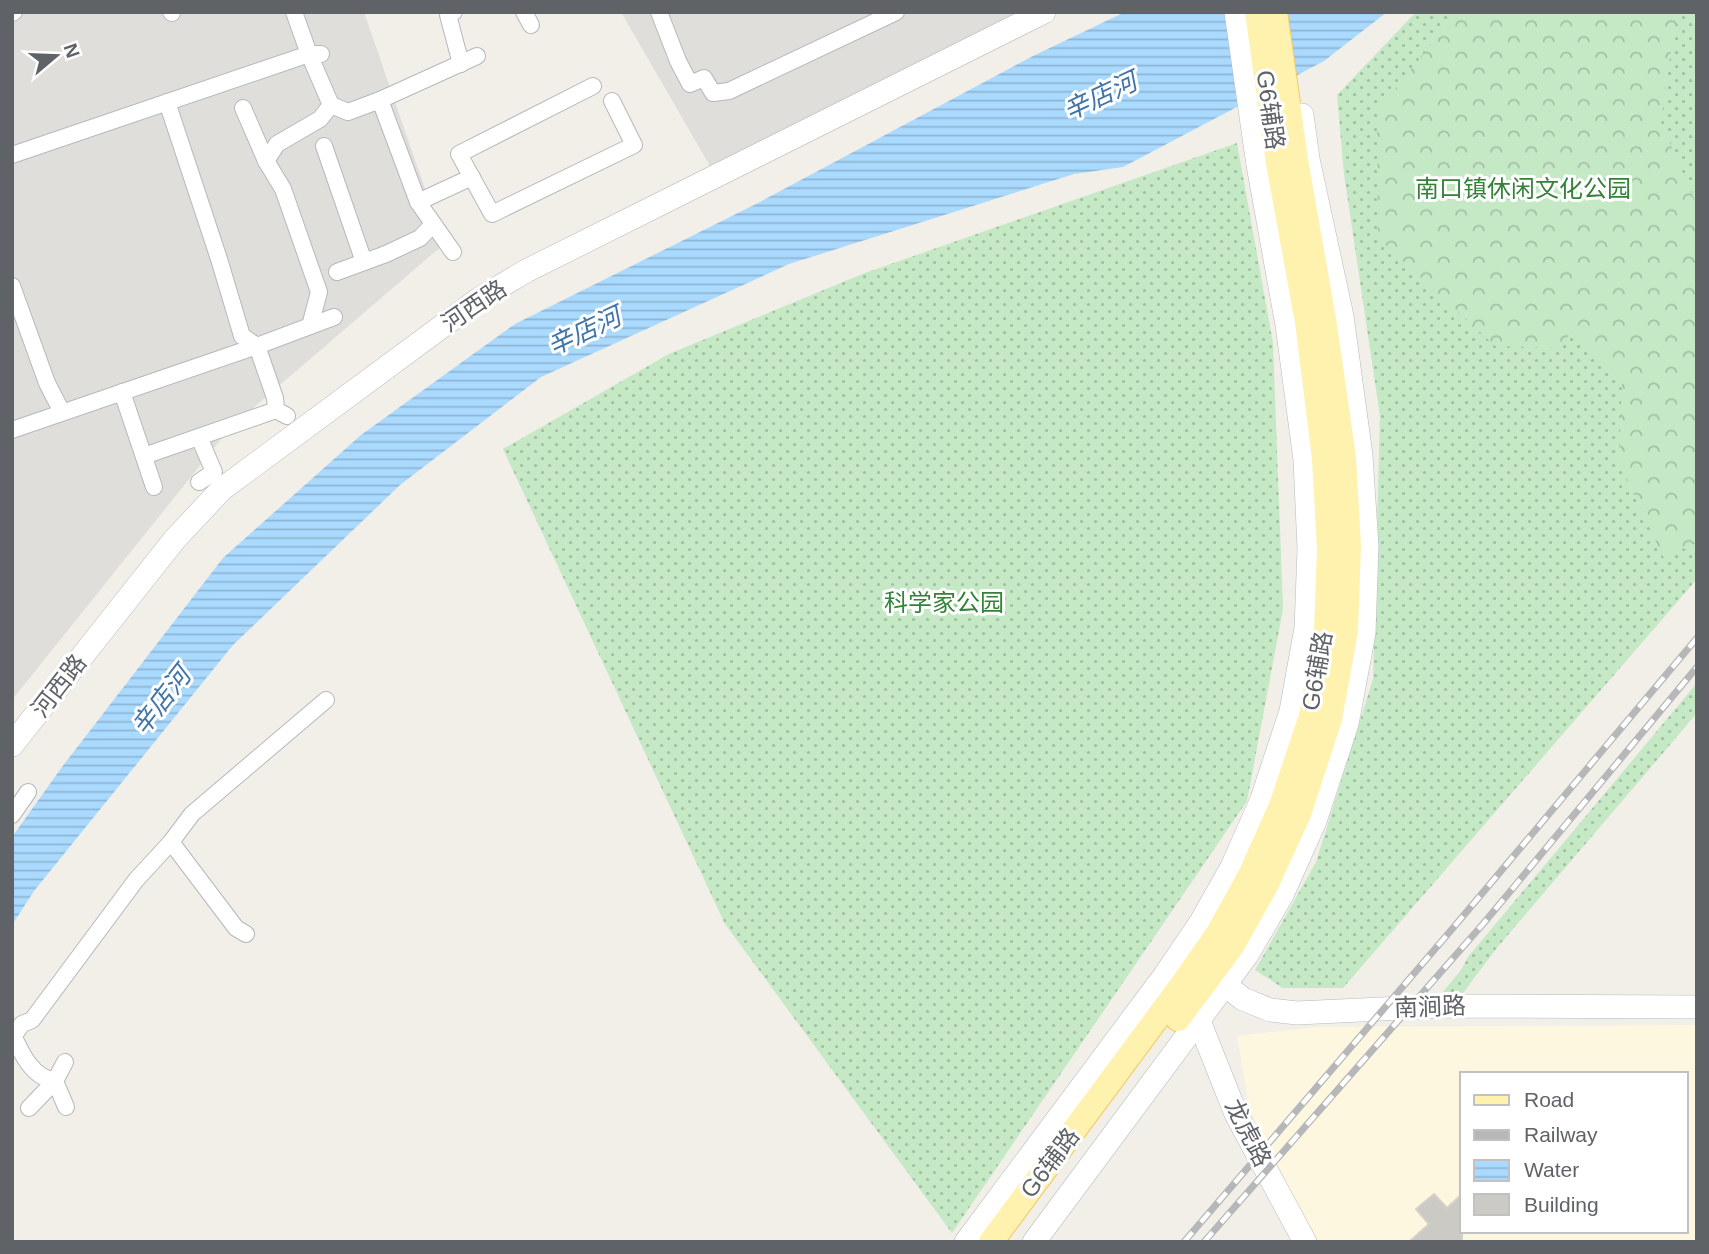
<svg xmlns="http://www.w3.org/2000/svg" width="1709" height="1254" font-family="Helvetica,'Noto Sans SC',sans-serif">
<defs>
<pattern id="grass-dots" width="8" height="8" patternUnits="userSpaceOnUse" patternTransform="scale(1.75)"><rect width="8" height="8" fill="#c5e8c5"/><path d="M2 2h.1M6 6h.1" fill="none" stroke="#a3c0a4" stroke-width="1.8" stroke-linecap="round"/></pattern>
<pattern id="forest-crowns" width="20" height="18" patternUnits="userSpaceOnUse" patternTransform="scale(1.75)"><rect width="20" height="18" fill="#c5e8c5"/><path d="M2 6a3 3 0 1 1 6 0M12 15a3 3 0 1 1 6 0" fill="none" stroke="#a3c0a4"/></pattern>
<pattern id="water-rules" width="6" height="5" patternUnits="userSpaceOnUse" patternTransform="scale(1.75)"><rect width="6" height="5" fill="#aadaff"/><path d="M0 2.5h6" fill="none" stroke="#8eb4d2"/></pattern>
</defs>
<rect width="100%" height="100%" fill="#f1efe8"/>
<!-- commercial -->
<path fill="#fef7e0" fill-rule="evenodd" d="M1697,1025V1242H1316L1250,1110L1237,1036L1318,1027ZM1462,1074H1686V1231H1462Z"/>
<!-- industrial -->
<g fill="#e0deda">
<polygon points="12,12 364,12 444,244 230,428 12,700"/>
<polygon points="621,12 1035,12 710,166"/>
</g>
<!-- grass -->
<g fill="url(#grass-dots)">
<polygon points="1416,12 1697,12 1697,579 1343,988 1283,988 1255,970 1316,862 1373,679 1380,416 1344,174 1337,95"/>
<polygon points="1237,143 1273,343 1283,609 1247,801 952,1233 725,924 503,449 669,354 865,273"/>
<polygon points="1697,683 1697,713 1496,949 1463,993 1442,993 1461,970 1468,957"/>
</g>
<!-- forest -->
<polygon fill="url(#forest-crowns)" points="1457,12 1681,12 1672,42 1661,122 1697,206 1697,543 1663,557 1619,462 1622,383 1572,330 1561,348 1495,346 1378,238 1377,112"/>
<!-- water -->
<polygon fill="url(#water-rules)" points="1125,12 1387,12 1324,61 1123,167 1074,174 789,264 541,377 400,485 233,645 34,891 12,925 12,837 62,767 223,558 361,435 515,324 756,204 1033,56"/>
<!-- building -->
<polygon fill="#cccac5" stroke="#d6d1c6" stroke-width="2" points="1434,1194 1447,1208 1462,1194 1462,1242 1409,1242 1429,1224 1416,1209"/>
<g fill="none" stroke-linecap="round" stroke-linejoin="round">
<!-- street casing -->
<g stroke="#b5b8bc" stroke-width="18">
<g id="street">
<polyline points="171,12 172,13"/>
<polyline points="454,12 448,15 461,64"/>
<polyline points="524,12 531,25"/>
<polyline points="659,12 678,61 690,84 704,78 713,93 729,91 896,12"/>
<polyline points="12,13 14,12"/>
<polyline points="593,86 459,154 492,214 634,145 612,101"/>
<polyline points="380,100 477,56"/>
<polyline points="167,102 219,259 242,336 257,346 275,398 276,410"/>
<polyline points="331,105 348,112 380,100 418,202 453,252"/>
<polyline points="243,108 266,161 283,189 319,292 310,326"/>
<polyline points="324,146 364,262"/>
<polyline points="12,155 309,54 321,54"/>
<polyline points="266,161 277,144 320,119 331,105 309,54 294,12"/>
<polyline points="418,202 472,177"/>
<polyline points="337,272 386,254 420,238 433,224"/>
<polyline points="12,286 47,383 62,412"/>
<polyline points="122,392 154,487"/>
<polyline points="12,430 257,346 334,317"/>
<polyline points="144,456 276,410 287,416"/>
<polyline points="199,482 214,472 199,437"/>
<polyline points="12,815 28,792"/>
<polyline points="171,842 236,928 246,934"/>
<path d="M12,1033C21,1052 31,1077 55,1081L66,1107"/>
<polyline points="12,1038 22,1024 32,1020 136,880 171,842 192,814 326,700"/>
<polyline points="29,1108 55,1081 65,1062"/>
</g>
</g>
<!-- secondary casing -->
<g stroke="#b6babf" stroke-width="24">
<g id="secondary">
<polyline points="12,745 175,539 222,489 479,299 526,271 1044,12"/>
<polyline points="1214,976 1243,999 1270,1010 1297,1013 1445,1006 1697,1007"/>
<polyline points="1199,1021 1236,1114 1305,1242"/>
<polyline points="966,1242 1165,975 1201,922 1232,867 1262,799 1291,711 1306,628 1309,549 1305,460 1287,325 1258,165 1236,12"/>
<polyline points="1034,1242 1247,955 1282,895 1315,821 1347,724 1364,633 1367,546 1361,455 1342,316 1308,159 1302,115"/>
</g>
</g>
<!-- primary casing -->
<g stroke="#f2c960" stroke-width="26">
<g id="primary">
<polyline points="1178,1019 1233,945 1266,886 1299,814 1330,719 1346,631 1349,546 1344,457 1324,319 1296,160 1275,12"/>
<polyline points="991,1242 1181,986 1218,933 1250,875 1281,806 1311,716 1326,631 1329,549 1324,458 1307,322 1278,163 1257,12"/>
</g>
</g>
<!-- street -->
<use href="#street" stroke="#fff" stroke-width="16"/>
<!-- secondary -->
<use href="#secondary" stroke="#fff" stroke-width="23"/>
<!-- primary -->
<use href="#primary" stroke="#fff2af" stroke-width="24"/>
<!-- rail casing -->
<g stroke="#b6b7b8" stroke-width="7">
<g id="rail">
<polyline points="1184,1242 1453,928 1697,638"/>
<polyline points="1204,1242 1483,924 1697,667"/>
</g>
</g>
<!-- rail -->
<use href="#rail" stroke="#fff" stroke-width="4.5" stroke-dasharray="13" stroke-linecap="butt"/>
</g>
<g text-anchor="middle" stroke-width="6" stroke-linejoin="round" paint-order="stroke">
<!-- street labels -->
<g font-size="24" fill="#5f6368" stroke="#fff">
<text transform="translate(1270 110) rotate(82)" y="8">G6辅路</text>
<text transform="translate(474 306) rotate(-34)" y="8">河西路</text>
<text transform="translate(1317 671) rotate(-80)" y="8">G6辅路</text>
<text transform="translate(59 686) rotate(-52)" y="8">河西路</text>
<text transform="translate(1430 1007) rotate(-2)" y="8">南涧路</text>
<text transform="translate(1248 1133) rotate(63)" y="8">龙虎路</text>
<text transform="translate(1050 1163) rotate(-53)" y="8">G6辅路</text>
</g>
<!-- park labels -->
<g font-size="24" fill="#348238" stroke="#fff">
<text x="1523" y="197">南口镇休闲文化公园</text>
<text x="944" y="611">科学家公园</text>
</g>
<!-- water labels -->
<g font-size="26" font-style="italic" fill="#4174aa" stroke="#fff">
<text transform="translate(1100 96) rotate(-25)" y="9">辛店河</text>
<text transform="translate(584 331) rotate(-25)" y="9">辛店河</text>
<text transform="translate(161 701) rotate(-52)" y="9">辛店河</text>
</g>
</g>
<!-- border -->
<rect width="1709" height="1254" fill="none" stroke="#5f6368" stroke-width="28"/>
<!-- legend -->
<rect x="1460" y="1072" width="228" height="161" fill="#ffffff" stroke="#bfc1c3" stroke-width="2"/>
<rect x="1474" y="1095" width="35" height="10" fill="#fff2af" stroke="#bfc1c3" stroke-width="2"/>
<text x="1524" y="1107" font-size="21" fill="#5f6368">Road</text>
<rect x="1474" y="1130" width="35" height="10" fill="#b6b7b8" stroke="#bfc1c3" stroke-width="2"/>
<text x="1524" y="1142" font-size="21" fill="#5f6368">Railway</text>
<rect x="1474" y="1160" width="35" height="21" fill="url(#water-rules)" stroke="#bfc1c3" stroke-width="2"/>
<text x="1524" y="1177" font-size="21" fill="#5f6368">Water</text>
<rect x="1474" y="1194" width="35" height="21" fill="#cccac5" stroke="#bfc1c3" stroke-width="2"/>
<text x="1524" y="1212" font-size="21" fill="#5f6368">Building</text>
<!-- north arrow -->
<g transform="translate(56 56) rotate(71)" stroke="#ffffff" stroke-width="5" paint-order="stroke">
<path d="M0-5L12 26L0 18L-12 26Z" fill="#5f6368"/>
<text y="-10" font-size="19" font-weight="bold" text-anchor="middle" fill="#5f6368">N</text>
</g>
</svg>
